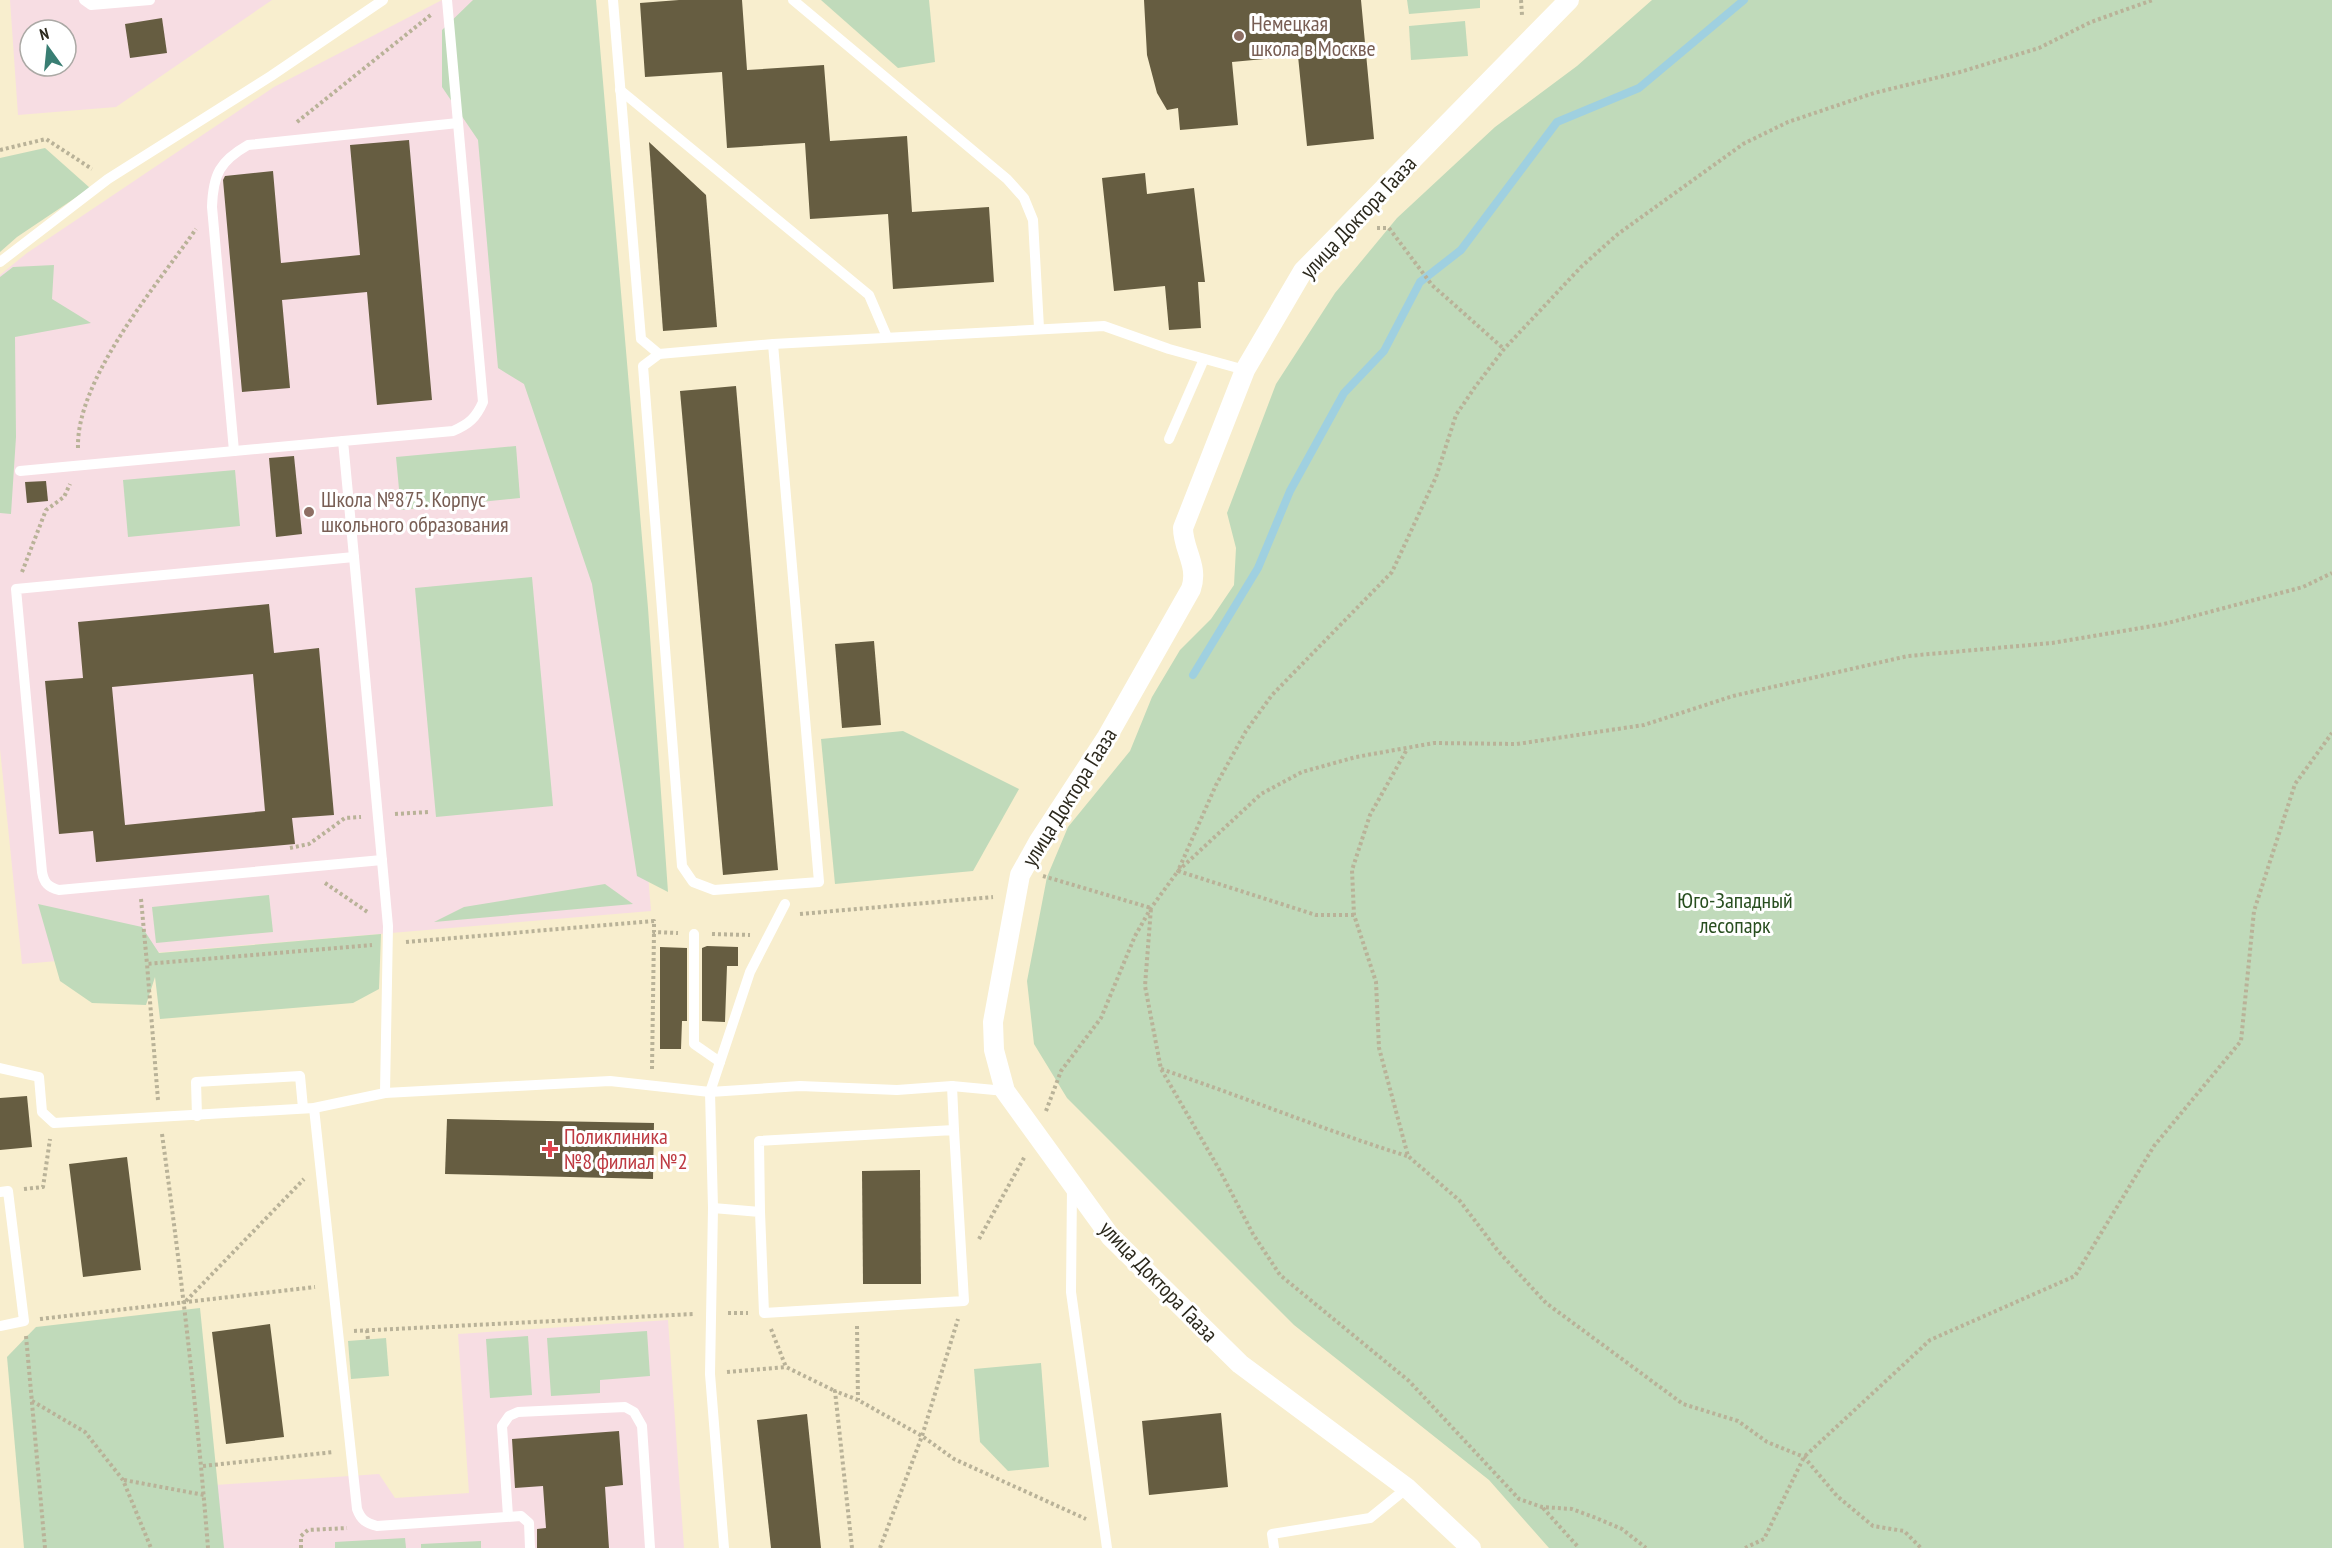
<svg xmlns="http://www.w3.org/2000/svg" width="2332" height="1548" font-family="'PT Sans Narrow',sans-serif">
<rect width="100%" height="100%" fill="#f8eece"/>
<!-- education -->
<g fill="#f7dde3" fill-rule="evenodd">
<path d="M10,0H272L116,107L18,115ZM30,30H66V66H30Z"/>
<polygon points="442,0 578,0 651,911 22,964 0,749 0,275 27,253 274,87"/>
<polygon points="668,1320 684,1548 220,1548 215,1485 379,1474 395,1498 469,1493 458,1334"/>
</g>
<!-- green -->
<g fill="#c0daba">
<polygon points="473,0 596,0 648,608 668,892 637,876 592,584 524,384 498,368 478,140 442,87 442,30"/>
<polygon points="821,0 929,0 935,62 898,68"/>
<polygon points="1407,0 1480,0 1480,8 1409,14"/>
<polygon points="1652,0 2332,0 2332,1548 1549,1548 1489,1480 1294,1325 1067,1098 1034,1044 1027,981 1047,877 1068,827 1130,751 1152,697 1180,650 1211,619 1234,585 1236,548 1227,513 1276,384 1335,293 1397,218 1495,127 1577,66"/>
<polygon points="1465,21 1468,56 1411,60 1409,26"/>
<polygon points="45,148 90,188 17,237 0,252 0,158"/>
<polygon points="54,265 52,299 91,323 15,337 16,437 11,514 0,513 0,277 13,267"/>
<polygon points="516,446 520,498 401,510 396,457"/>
<polygon points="235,470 240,526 128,537 123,480"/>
<polygon points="532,577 553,806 436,817 415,588"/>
<polygon points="903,731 1019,789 973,871 835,884 821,739"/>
<polygon points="605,884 633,904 434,922 464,907"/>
<polygon points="269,895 273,932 156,943 152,907"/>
<polygon points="38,904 142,927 159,953 381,934 379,989 353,1003 160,1019 155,977 146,1005 92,1003 60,981"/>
<polygon points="200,1308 224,1548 24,1548 7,1357 36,1327"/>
<polygon points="647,1331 650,1376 600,1380 600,1393 551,1396 547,1338"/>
<polygon points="528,1336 532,1395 490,1398 486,1339"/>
<polygon points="386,1338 389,1376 351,1379 348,1341"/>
<polygon points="1041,1363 1049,1467 1008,1471 980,1442 974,1369"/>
<polygon points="405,1538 406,1548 335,1548 335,1542"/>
<polygon points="481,1541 481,1548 421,1548 421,1544"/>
</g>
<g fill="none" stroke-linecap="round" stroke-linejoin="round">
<!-- stream -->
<polyline stroke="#9fd0e0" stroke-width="8" points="1193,675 1258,568 1290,491 1344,393 1384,351 1420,282 1461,250 1557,122 1639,88 1744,0"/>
</g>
<!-- building -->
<g fill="#665d41" fill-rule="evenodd">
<polygon points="679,0 742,0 747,70 824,65 830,141 907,136 912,212 989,207 994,282 893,289 888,214 810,219 805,143 727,148 722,72 645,77 640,3"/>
<polygon points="1144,0 1361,0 1374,139 1307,146 1298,56 1232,62 1238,125 1180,130 1178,108 1167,110 1157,93 1147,55"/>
<polygon points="162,18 167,53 130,58 125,24"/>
<polygon points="409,140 432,400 377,405 367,292 282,300 290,388 242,392 223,180 225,176 273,171 281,263 360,255 350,145"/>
<polygon points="649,142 706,195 717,327 663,331"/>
<polygon points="1145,173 1147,194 1194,188 1205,282 1198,282 1201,328 1169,330 1165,286 1114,291 1102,178"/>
<polygon points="736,386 778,870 723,875 680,391"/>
<polygon points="294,456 302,534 276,537 269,458"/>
<polygon points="46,481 48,501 27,503 25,482"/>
<path d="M269,604L274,653L319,648L334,815L292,818L295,844L96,862L93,831L59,834L45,681L83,678L78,622ZM253,674L265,811L125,825L112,687Z"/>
<polygon points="874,641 881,725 842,728 835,644"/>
<polygon points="707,946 738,947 738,966 727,966 725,1022 702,1021 702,948"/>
<polygon points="660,947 687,948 687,1021 682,1021 681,1049 660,1049"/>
<polygon points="27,1096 32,1147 0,1150 0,1098"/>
<polygon points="447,1119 654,1123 653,1179 445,1174"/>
<polygon points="127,1157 141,1270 83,1277 69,1164"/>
<polygon points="920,1170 921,1284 863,1284 862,1171"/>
<polygon points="270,1324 284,1437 226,1444 212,1332"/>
<polygon points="1221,1413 1228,1487 1149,1495 1142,1421"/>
<polygon points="807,1414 821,1548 771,1548 757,1420"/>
<polygon points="619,1431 623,1485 605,1487 609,1548 537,1548 537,1529 546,1528 543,1486 515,1488 512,1439"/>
</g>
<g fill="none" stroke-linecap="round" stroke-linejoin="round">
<!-- path -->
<g stroke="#b9b298" stroke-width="4" stroke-dasharray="3 3" stroke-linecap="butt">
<polyline points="1521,0 1522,15"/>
<polyline points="297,122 432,14"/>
<polyline points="0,150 46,139 92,169"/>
<polyline points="1377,228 1389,228 1432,285 1504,349"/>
<path d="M78,448C76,379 157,285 196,229"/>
<polyline points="22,572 46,510 64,497 70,484"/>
<polyline points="1406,751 1370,815 1352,870 1354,915 1376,982 1379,1048 1408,1156 1460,1201 1498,1251 1546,1303 1683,1404 1738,1421 1767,1442 1804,1457 1837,1496 1873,1526 1904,1531 1921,1548"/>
<polyline points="395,814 429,812"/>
<polyline points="290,848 309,844 345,818 361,817"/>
<polyline points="1043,876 1151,908 1145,986 1161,1069 1219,1169 1253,1234 1280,1275 1409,1381 1519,1499 1542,1507 1572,1509 1596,1518 1622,1529 1646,1548"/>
<polyline points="325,883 369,913"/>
<polyline points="141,899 147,964"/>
<polyline points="800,914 993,897"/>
<polyline points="1354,915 1316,915 1178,871 1216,785 1246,731 1272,695 1392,572 1436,477 1456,415 1475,387 1504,349 1581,267 1618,234 1743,144 1788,122 1874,93 1960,72 2039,48 2091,22 2153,0"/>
<polyline points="712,934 750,935"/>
<polyline points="406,942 654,921 654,932 678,933"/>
<polyline points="652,1069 654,932"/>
<path d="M1161,1069C1244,1097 1324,1130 1407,1156"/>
<polyline points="158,1100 147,964 372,945"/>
<polyline points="1046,1111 1061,1071 1101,1018 1135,936 1151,908 1178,871 1261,794 1302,772 1356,757 1434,743 1517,744 1644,725 1733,696 1908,656 2052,643 2164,624 2303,587 2332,573"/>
<path d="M162,1134C181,1272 197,1409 208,1548"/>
<polyline points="24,1189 43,1187 50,1139"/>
<polyline points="979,1239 1025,1156"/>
<polyline points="186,1301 304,1179"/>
<polyline points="728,1313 748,1313"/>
<polyline points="40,1319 315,1287"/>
<polyline points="857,1326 858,1400"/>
<polyline points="771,1329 786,1367 835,1391"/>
<polyline points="367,1330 368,1340"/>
<polyline points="354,1331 694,1314"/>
<polyline points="26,1336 45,1548"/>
<polyline points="727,1372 786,1367"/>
<polyline points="32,1401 85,1432 123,1480 151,1548"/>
<polyline points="203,1466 334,1452"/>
<polyline points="124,1480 204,1495"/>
<polyline points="1543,1508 1579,1548"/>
<polyline points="301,1548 301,1536 308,1530 347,1528"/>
<polyline points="852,1548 835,1391 858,1400 922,1436 954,1459 1086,1519"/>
<polyline points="880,1548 922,1436 958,1319"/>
<polyline points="1745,1548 1764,1539 1804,1457 1930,1340 2075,1276 2154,1146 2241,1041 2254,911 2295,784 2332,733"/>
</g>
<!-- service -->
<g stroke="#fff" stroke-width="10">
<polyline points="84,0 91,5 150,0"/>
<polyline points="613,0 641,339 659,354"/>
<polyline points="793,0 1007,179 1024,198 1033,220 1039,328"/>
<polyline points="620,90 869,295 887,337"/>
<polyline points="0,262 108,179 271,76 383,0"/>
<polyline points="773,344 819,882 714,890 693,882 682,866 643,366 659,354 773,344 1104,326 1169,349 1245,370"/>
<polyline points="1169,439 1204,359"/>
<path d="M234,451L212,207C213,174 220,161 248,145L458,123"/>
<polyline points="20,471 343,441"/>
<polyline points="354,557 388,926 385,1093"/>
<path d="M382,860L59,890C48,887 44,883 42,872L16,589L354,557L343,441L453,431C469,424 476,418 483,402L447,0"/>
<polyline points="694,934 694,1044 720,1062"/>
<polyline points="0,1068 39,1077 42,1112 54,1123 314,1108 385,1093 610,1081 710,1092 750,972 785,904"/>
<polyline points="952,1086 954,1130"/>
<path d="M314,1108L357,1509C361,1520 366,1523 377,1526L521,1516L529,1523L530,1548"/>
<polyline points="197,1116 196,1082 300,1076 303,1108"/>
<polyline points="1072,1187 1071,1292 1107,1548"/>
<polyline points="0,1192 8,1191 24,1321 0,1326"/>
<polyline points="713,1208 760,1212 759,1141 954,1130 964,1301 764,1313 760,1212"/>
<polyline points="508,1516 502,1426 509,1416 518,1412 625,1407 634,1412 642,1426 650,1548"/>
<polyline points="724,1548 710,1374 713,1208 710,1092 800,1086 897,1090 952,1086 1005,1091"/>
<polyline points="1274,1548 1272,1534 1370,1518 1407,1488"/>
</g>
<!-- minor -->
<path stroke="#fff" stroke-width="20" d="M1471,1548L1407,1488L1240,1364L1110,1236L1005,1091L994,1050L993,1022L1020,875L1039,841L1107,737L1191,589C1199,566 1183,550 1183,528L1245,370L1303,271L1569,0"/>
</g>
<!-- markers -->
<g fill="#8d6e63" stroke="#fff" stroke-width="2">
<circle cx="1239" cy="36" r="6"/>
<circle cx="309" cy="512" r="6"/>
</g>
<path fill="#e0444e" stroke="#fff" stroke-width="2" d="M547 1140h6v6h6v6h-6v6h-6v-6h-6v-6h6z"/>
<g text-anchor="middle" stroke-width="6" stroke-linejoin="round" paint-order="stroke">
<!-- education labels -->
<g font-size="22" fill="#785e54" stroke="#fff" text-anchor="start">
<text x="1251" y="31">Немецкая<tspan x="1251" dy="25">школа в Москве</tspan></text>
<text x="321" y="507">Школа №875. Корпус<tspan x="321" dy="25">школьного образования</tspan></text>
</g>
<!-- street labels -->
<g font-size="22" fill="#2c291d" stroke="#fff">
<text transform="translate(1358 217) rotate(-47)" y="8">улица Доктора Гааза</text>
<text transform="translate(1069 797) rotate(-58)" y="8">улица Доктора Гааза</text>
<text transform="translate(1159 1281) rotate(46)" y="8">улица Доктора Гааза</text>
</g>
<!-- park labels -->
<g font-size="22" fill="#284e1f" stroke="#fff">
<text x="1735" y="908">Юго-Западный<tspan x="1735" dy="25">лесопарк</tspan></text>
</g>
<!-- health labels -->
<g font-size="22" fill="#be3a42" stroke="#fff" text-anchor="start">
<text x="564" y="1144">Поликлиника<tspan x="564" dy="25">№8 филиал №2</tspan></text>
</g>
</g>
<!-- north arrow -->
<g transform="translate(48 48) rotate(345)"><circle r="28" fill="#ffffff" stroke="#aba9a5" stroke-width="1.5"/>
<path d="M0-4.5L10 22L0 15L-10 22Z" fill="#397e73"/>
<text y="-9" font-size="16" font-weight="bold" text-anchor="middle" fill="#2c291d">N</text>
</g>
</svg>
